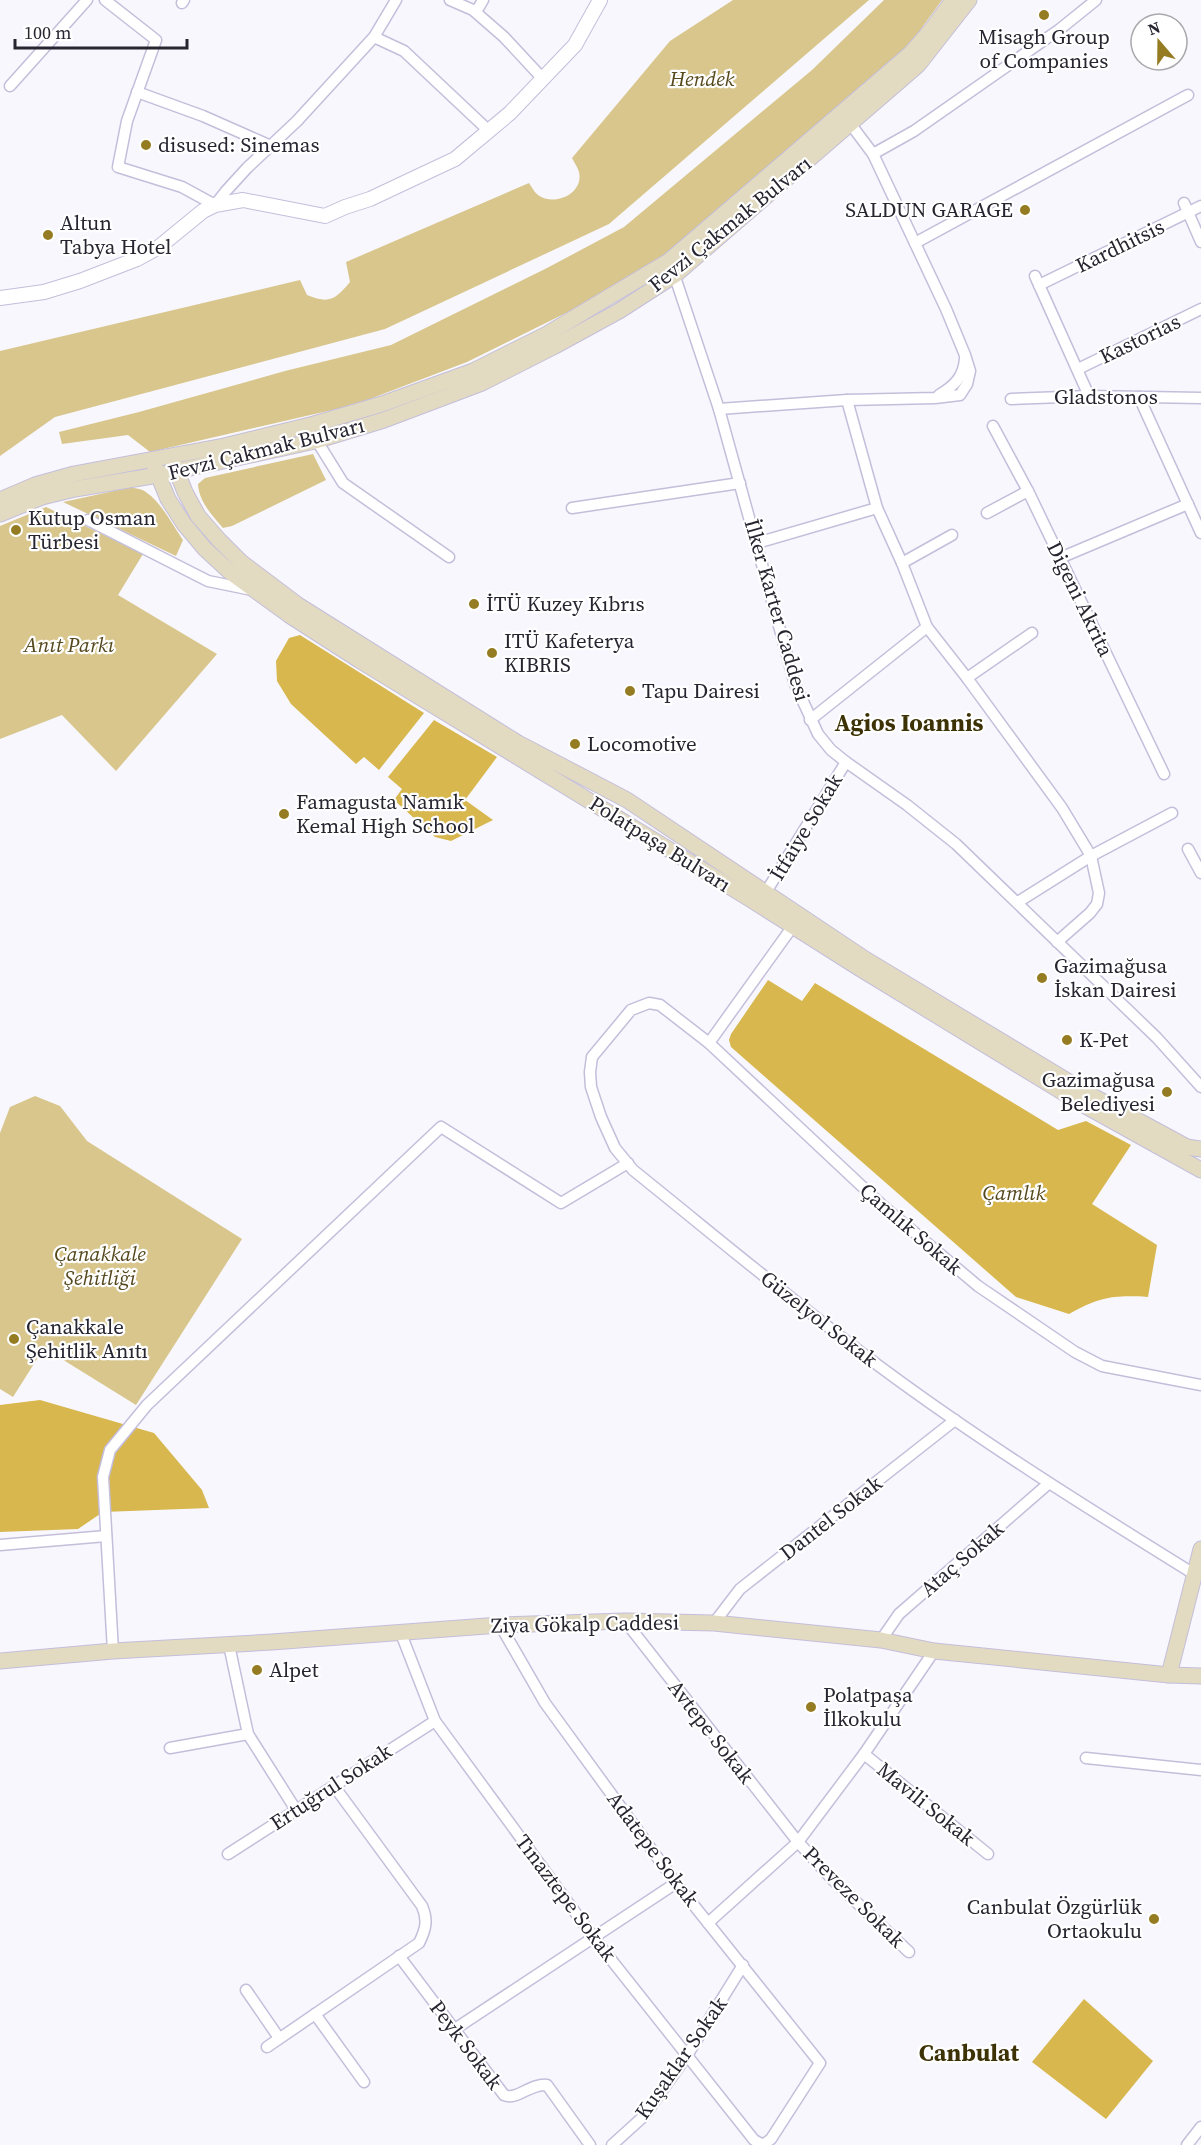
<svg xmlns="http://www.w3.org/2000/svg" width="1201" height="2145" font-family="'Source Serif 4',serif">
<rect width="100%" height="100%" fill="#f8f7fd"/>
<!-- green -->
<g fill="#d8c68d">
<path d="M733,0H869L609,224L385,329L55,417L0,456V351L300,280L307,295C329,304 335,300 350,282L346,262L529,183C532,187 534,192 538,195C554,207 584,194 579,172C578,168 574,162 572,158L670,41Z"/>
<polygon points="884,0 942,0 908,47 666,255 580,306 467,362 354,405 150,452 128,435 62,444 59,432 139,412 285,371 391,345 547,268 624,227 812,70"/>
<path d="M313,454L326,480L232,526L223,528C212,515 199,502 198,484L205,478Z"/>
<path d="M128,488C135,488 141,488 147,493C160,501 174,527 183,540L176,556L63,502Z"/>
<polygon points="46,507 143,554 118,595 217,654 116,771 62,715 0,739 0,526"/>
<polygon points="35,1096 60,1106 87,1141 242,1239 136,1405 44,1348 13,1397 0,1389 0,1133 10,1107"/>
</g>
<!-- forest -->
<g fill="#d7b74e">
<polygon points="300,635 424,713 379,770 364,757 356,764 291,704 277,681 276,661 289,638"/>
<polygon points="434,720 497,757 465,800 493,820 451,841 435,837 394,800 402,789 388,777"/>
<path d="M768,980L802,1001L815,983L1058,1130L1086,1121L1131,1145L1092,1204L1157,1245L1148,1297C1113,1295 1100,1297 1069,1314L1016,1297L731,1047L729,1040L731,1034Z"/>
<polygon points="40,1400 154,1433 202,1490 209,1508 103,1512 78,1529 0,1532 0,1405"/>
<polygon points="1084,1999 1153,2061 1106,2119 1032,2062"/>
</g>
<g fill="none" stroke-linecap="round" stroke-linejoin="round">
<!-- minor casing -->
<g stroke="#c4bedb" stroke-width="13">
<g id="minor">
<polyline points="105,0 156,40 127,121 118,167 182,187 215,205 226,191 247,168 297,121 374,37 396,0"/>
<polyline points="450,0 473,10 504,37 543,79"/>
<polyline points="182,3 184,0"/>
<polyline points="476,12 483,0"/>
<polyline points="374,37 404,51 489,131"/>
<polyline points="10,86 87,0"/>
<polyline points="137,92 203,116 271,146"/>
<polyline points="873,154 914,131 1060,29 1096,0"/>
<polyline points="1184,203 1201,242"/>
<polyline points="915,243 1188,95"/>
<polyline points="673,271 719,409 795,684 818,734 831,750 846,762 907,805 956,844 1157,1038 1201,1087"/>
<polyline points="1035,276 1089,396"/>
<polyline points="1039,285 1201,206"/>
<polyline points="1078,369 1201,309"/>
<path d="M939,395C954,386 964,377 965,358"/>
<polyline points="1139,397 1201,533"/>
<polyline points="1011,399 1089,396 1201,398"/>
<polyline points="719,409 847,400 935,398 960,395 967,384 970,371 965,355 946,309 873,154 846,118"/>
<polyline points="993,426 1028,491 1164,774"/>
<polyline points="317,441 343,483 449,557"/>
<polyline points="572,508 740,483"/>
<polyline points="987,513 1028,491"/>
<polyline points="88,520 208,581 252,590"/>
<polyline points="757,543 877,508"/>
<polyline points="1060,558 1188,504"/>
<polyline points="902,563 952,535"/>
<polyline points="927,627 967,678 1062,808 1091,856 1099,893 1097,904 1090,913 1057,942"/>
<polyline points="967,678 1032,633"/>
<polyline points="810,720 927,627 902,563 877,508 847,400"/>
<polyline points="1188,849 1201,873"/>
<polyline points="766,892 846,762"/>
<polyline points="1018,902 1091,856 1172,813"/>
<polyline points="709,1043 793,926"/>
<polyline points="0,1545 106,1536"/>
<path d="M1194,1574C1086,1507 980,1441 879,1366C795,1303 715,1236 633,1170L615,1148L601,1117L591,1087L590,1072L592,1057L631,1010L649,1003L660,1005L709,1043L883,1206L978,1286L1075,1352L1102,1366L1201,1385"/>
<polyline points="625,1621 798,1842 833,1880 909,1952"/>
<polyline points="714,1623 740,1589 955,1420"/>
<polyline points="400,1631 435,1721 594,1938 754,2140 763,2145 771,2139 820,2063 676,1883 545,1703 500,1625"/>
<polyline points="881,1640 899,1614 1048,1484"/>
<polyline points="229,1645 248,1734 296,1810"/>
<polyline points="113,1651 103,1477 110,1450 147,1405 441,1127 561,1203 628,1163"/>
<polyline points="170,1748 248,1734"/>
<polyline points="864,1754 988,1854"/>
<polyline points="1086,1758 1201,1770"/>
<polyline points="228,1854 435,1721"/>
<polyline points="708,1923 798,1842 864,1754 934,1651"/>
<path d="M399,1956L504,2095C517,2101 530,2083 547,2085L590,2145"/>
<polyline points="246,1990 279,2038"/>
<polyline points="315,2014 364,2082"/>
<polyline points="455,2029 676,1883"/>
<path d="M267,2047L419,1943C426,1929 428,1920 422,1906L334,1786"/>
<polyline points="612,2145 644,2116 686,2057 743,1965"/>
<polyline points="1187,2145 1201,2127"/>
</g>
</g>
<!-- tertiary casing -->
<g stroke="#c4bedb" stroke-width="16">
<polyline id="tertiary" points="0,298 44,292 80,281 137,259 159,247 203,211 215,205 243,200 325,216 345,207 370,199 455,159 510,113 575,45 600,0"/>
</g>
<!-- secondary casing -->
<g stroke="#c4bedb" stroke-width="17">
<g id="secondary">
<polyline points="171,457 185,492 198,516 219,540 241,562 298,605 518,743 627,800 865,959 1089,1094 1187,1147 1201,1149"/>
<polyline points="152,460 168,499 184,524 205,549 230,572 289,615 359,660 750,899 859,968 1082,1104 1201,1170"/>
<polyline points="0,500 35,485 74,474 224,446 314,424 382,404 473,371 547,334 669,261 910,54 932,29 953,0"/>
<polyline points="0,514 42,497 75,489 158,475 315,441 384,420 482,383 555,346 619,311 675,275 918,65 969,0"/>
<polyline points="0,1661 113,1651 272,1642 500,1625 625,1621 714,1623 881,1640 934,1651 1169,1675 1201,1676"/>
<polyline points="1169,1675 1201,1549"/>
</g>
</g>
<!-- minor -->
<use href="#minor" stroke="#fff" stroke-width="10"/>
<!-- tertiary -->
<use href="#tertiary" stroke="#fff" stroke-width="14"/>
<!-- secondary -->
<use href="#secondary" stroke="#e2dbc2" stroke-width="15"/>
</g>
<!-- markers -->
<g fill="#957c23" stroke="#fff" stroke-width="2">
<circle cx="1044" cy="15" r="6"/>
<circle cx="146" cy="145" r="6"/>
<circle cx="1025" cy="210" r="6"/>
<circle cx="48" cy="235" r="6"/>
<circle cx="16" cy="530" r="6"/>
<circle cx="474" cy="604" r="6"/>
<circle cx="492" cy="653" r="6"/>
<circle cx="630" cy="691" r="6"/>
<circle cx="575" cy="744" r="6"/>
<circle cx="284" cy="814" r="6"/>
<circle cx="1042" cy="978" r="6"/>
<circle cx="1067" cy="1040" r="6"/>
<circle cx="1167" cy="1092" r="6"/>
<circle cx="14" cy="1339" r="6"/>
<circle cx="257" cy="1670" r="6"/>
<circle cx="811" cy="1707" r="6"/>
<circle cx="1154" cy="1919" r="6"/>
</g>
<g text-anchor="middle" stroke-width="4.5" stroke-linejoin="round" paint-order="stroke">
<!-- poi labels -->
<g font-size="21" fill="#272530" stroke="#fff" text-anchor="start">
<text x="1044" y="44" text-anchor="middle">Misagh Group<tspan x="1044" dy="24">of Companies</tspan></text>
<text x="158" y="152">disused: Sinemas</text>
<text x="1013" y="217" text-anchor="end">SALDUN GARAGE</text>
<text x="60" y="230">Altun<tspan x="60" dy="24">Tabya Hotel</tspan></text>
<text x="28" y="525">Kutup Osman<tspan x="28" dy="24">Türbesi</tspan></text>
<text x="486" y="611">İTÜ Kuzey Kıbrıs</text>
<text x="504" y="648">ITÜ Kafeterya<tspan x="504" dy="24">KIBRIS</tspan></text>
<text x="642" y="698">Tapu Dairesi</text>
<text x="587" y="751">Locomotive</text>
<text x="296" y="809">Famagusta Namık<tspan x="296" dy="24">Kemal High School</tspan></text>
<text x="1054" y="973">Gazimağusa<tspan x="1054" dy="24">İskan Dairesi</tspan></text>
<text x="1079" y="1047">K-Pet</text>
<text x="1155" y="1087" text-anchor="end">Gazimağusa<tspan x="1155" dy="24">Belediyesi</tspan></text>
<text x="26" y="1334">Çanakkale<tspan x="26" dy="24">Şehitlik Anıtı</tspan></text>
<text x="269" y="1677">Alpet</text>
<text x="823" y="1702">Polatpaşa<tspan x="823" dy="24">İlkokulu</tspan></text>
<text x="1142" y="1914" text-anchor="end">Canbulat Özgürlük<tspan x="1142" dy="24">Ortaokulu</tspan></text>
</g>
<!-- park labels -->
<g font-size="21" font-style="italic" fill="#55481d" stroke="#fff">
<text x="702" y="86">Hendek</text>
<text x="69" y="652">Anıt Parkı</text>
<text x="1014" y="1200">Çamlık</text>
<text x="100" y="1261">Çanakkale<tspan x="100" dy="24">Şehitliği</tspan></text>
</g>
<!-- street labels -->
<g font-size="21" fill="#272530" stroke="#fff">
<text transform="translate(730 224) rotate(-39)" y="7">Fevzi Çakmak Bulvarı</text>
<text transform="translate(1120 246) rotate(-26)" y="7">Kardhitsis</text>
<text transform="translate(1140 339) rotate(-26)" y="7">Kastorias</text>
<text x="1106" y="404">Gladstonos</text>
<text transform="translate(266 449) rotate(-14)" y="7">Fevzi Çakmak Bulvarı</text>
<text transform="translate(1080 599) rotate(64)" y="7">Digeni Akrita</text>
<text transform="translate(777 610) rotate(74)" y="7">İlker Karter Caddesi</text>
<text transform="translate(806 827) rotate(-59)" y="7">İtfaiye Sokak</text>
<text transform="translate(660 844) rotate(32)" y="7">Polatpaşa Bulvarı</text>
<text transform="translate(911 1229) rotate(41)" y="7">Çamlık Sokak</text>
<text transform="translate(819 1319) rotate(38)" y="7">Güzelyol Sokak</text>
<text transform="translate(831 1518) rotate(-38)" y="7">Dantel Sokak</text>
<text transform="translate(962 1559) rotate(-41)" y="7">Ataç Sokak</text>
<text transform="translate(585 1624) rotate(-1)" y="7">Ziya Gökalp Caddesi</text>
<text transform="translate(711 1732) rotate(52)" y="7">Avtepe Sokak</text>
<text transform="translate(331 1787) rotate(-33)" y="7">Ertuğrul Sokak</text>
<text transform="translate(926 1804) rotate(39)" y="7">Mavili Sokak</text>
<text transform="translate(653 1849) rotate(53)" y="7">Adatepe Sokak</text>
<text transform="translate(854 1897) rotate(45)" y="7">Preveze Sokak</text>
<text transform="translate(566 1898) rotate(53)" y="7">Tınaztepe Sokak</text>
<text transform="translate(466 2045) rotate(53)" y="7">Peyk Sokak</text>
<text transform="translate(681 2058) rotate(-55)" y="7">Kuşaklar Sokak</text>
</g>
<!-- quarter labels -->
<g font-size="24" font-weight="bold" fill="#3d3206" stroke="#fff">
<text x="909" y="731">Agios Ioannis</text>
<text x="969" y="2061">Canbulat</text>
</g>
</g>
<!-- north arrow -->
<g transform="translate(1159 42) rotate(340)"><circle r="28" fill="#ffffff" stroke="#a9a8ac" stroke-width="1.5"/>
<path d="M0-4.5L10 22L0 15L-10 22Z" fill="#957c23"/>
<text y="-9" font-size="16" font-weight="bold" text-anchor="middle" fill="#272530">N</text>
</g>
<!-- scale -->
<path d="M15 39v9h172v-9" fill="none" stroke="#272530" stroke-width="3"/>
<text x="24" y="39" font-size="18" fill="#272530" stroke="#ffffff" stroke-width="4.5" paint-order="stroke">100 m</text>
</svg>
